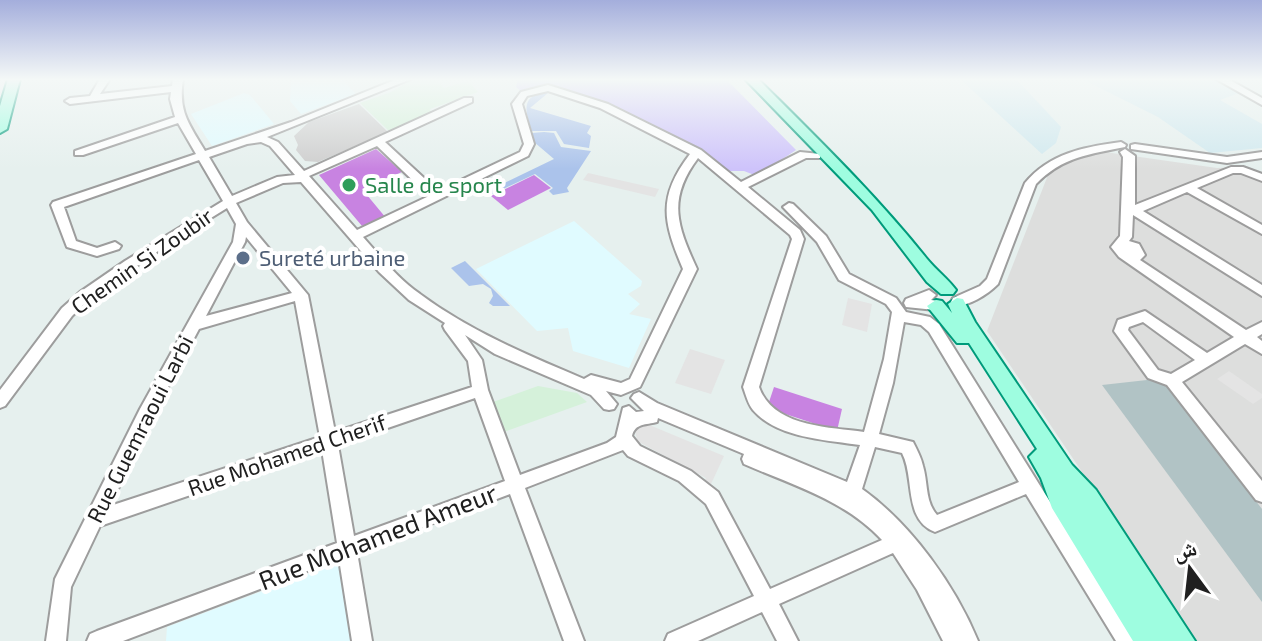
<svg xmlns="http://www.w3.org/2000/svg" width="1262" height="641" font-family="'Exo 2','Noto Naskh Arabic',sans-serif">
<rect width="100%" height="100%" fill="#e6f0ee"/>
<!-- residential -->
<polygon fill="#dddedd" points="1098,151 1217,168 1244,167 1262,177 1262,641 1196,641 987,331 1048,175 1077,158"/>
<!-- commercial -->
<g fill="#d5f1da">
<polygon points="413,79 440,79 438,81 444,88 468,81 478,92 430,109 431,112 389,131 360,103 391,92"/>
<polygon points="538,386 577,393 587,402 504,432 493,402"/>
</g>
<!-- education -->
<g fill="#e0fbff">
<polygon points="296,79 341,79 356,94 301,114 290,101 291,81"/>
<polygon points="244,93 250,95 274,124 212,146 191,114"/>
<polygon points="574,221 642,281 641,286 628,294 640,304 629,314 651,319 629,368 573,351 568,328 537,331 476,269"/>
<polygon points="340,562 352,641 166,641 167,627"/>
</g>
<!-- religious -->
<polygon fill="#cecece" points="359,104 388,132 318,162 305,161 296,150 298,145 294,136 309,122"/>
<!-- construction -->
<polygon fill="#b1c3c5" points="1156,379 1168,387 1262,509 1262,602 1102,385"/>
<!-- farmland -->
<g fill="#d1e9ef">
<polygon points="960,79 1016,79 1061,127 1056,143 1042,154"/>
<polygon points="1082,79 1215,79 1239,93 1220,100 1262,124 1262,148 1210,153 1158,117"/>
</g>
<!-- grass -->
<g fill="#abc3eb">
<path d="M548,93L530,108L591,126L587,133L591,136L589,148L564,144L556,131H532C525,111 520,94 548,93Z"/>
<polygon points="544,132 554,133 561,147 591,151 567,188 569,192 553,195 549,191 553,188 535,174 488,196 484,193 554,159 534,142 532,133"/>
<polygon points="465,261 510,306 493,306 489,303 493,296 491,289 483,284 469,286 451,268"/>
</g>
<!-- park -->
<polygon fill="#cec3fb" points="518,79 726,79 796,150 757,176 744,171 727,171 701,151 548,85 522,92 516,87"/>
<!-- pitch -->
<g fill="#c883e1">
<polygon points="376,149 402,172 362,189 386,218 362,226 319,175"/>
<polygon points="534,175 551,188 508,210 491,196"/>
<polygon points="774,387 842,409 837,431 767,408"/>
</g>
<!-- parking -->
<g fill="#e4e4e4">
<polygon points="588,173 659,189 655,197 583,180"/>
<polygon points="848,298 872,304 867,332 842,325"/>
<polygon points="690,349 725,360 711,394 675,383"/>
<polygon points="1229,371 1262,394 1262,398 1253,404 1217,379"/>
<polygon points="647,424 724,456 711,484 704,482 706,478 637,441 635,430"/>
</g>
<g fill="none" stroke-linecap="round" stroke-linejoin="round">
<!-- minor casing -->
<g stroke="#9d9d9d" stroke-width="4">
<g id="minor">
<path d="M100,79H110L100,94L172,86L173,79H183C178,112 189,124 205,151L291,122L397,79H411L267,137L278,142L304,171L464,98H472V102L385,142L438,191L520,152L524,144L512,104L521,92L548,85L608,104L701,150L741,182L800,152L820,154V158H806L748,187L800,230L804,239L759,387C773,427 828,427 864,432L884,359L892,312L886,304L839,280L817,242L783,207L789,203L793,204L826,236L849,274L896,298L906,312L930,317L939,324L1137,641H1116L1026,494L935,532C903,520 915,477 902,453L875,447L862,489C911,524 955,585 978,641H943L917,590L893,553L779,604L798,641H777L762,612L698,641H665L668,634L754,596L706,504L679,481L628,456L623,450L525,488L584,641H564L510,494L357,552L372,641H352L339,559L123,641H87L90,634L97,631L337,543L322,450L100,526L71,587L66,641H46L55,579L140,409L233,242L236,224L227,208L164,247L90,298L72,316L5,406L0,408V390L62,308L80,292L125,261L223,201L199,160L64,207L76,241L97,248L115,242L121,246L119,249L97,256L67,247L51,205L53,202L196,154L178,123L83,155H75V151L175,117L170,99L171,92L70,104L65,101L70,98L90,96ZM548,91L600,108L690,154C657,197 663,222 683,269L630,379L621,383L591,375L584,379C527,355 470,331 420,294C398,279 381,257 363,237L528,156L534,144L522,104L527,96ZM261,142L270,146L295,175L277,177L232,196L209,157L247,144ZM377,146L429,196L357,230L309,176ZM698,158L790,235L792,239L743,387C746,395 748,404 753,410C777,438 826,440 860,445L847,482L657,403L639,392L634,394L631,398L644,411L636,412L629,406L623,408L616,437L607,443L520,475L488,390L482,360L465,335L495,354L591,395L604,409L609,410L614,409L617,404L606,391L621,395L640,387L697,269C677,226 667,199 698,158ZM301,182L379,272L409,300L445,323L443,326L445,330L468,361L472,387L335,432L308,295L247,222L236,203L283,183ZM246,237L292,293L206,316L245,242ZM295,301L320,437L110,506L152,417L199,329ZM904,322L921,325L929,332L1019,482L937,515C925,502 928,482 923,466C921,457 917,450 913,442L879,434L893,383ZM475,398L505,481L354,536L338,445ZM658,418L744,454L742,459L744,464C792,485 845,500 882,540L770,589L718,492L691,471L640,446L632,436C635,423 646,425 657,422Z"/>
<polygon points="1216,79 1228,79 1262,98 1262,105"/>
<path d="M1121,142L1126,145L1125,147C1090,154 1062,157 1036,184L998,284C987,295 968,307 953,306L951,302L953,298L980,286L987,279L1025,183C1050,153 1084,147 1121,142Z"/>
<polygon points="1135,144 1227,157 1262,152 1262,158 1227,163 1131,149 1131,145"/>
<path d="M1125,149L1135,156V205L1231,167H1243L1262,174V181L1241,173H1233L1197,188L1262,225V234L1187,192L1143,211L1262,285V296L1133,215L1132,237L1129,241L1139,244L1145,255L1140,260L1246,330L1262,322V334L1257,337L1262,341V354L1245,344L1182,382L1262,481V502L1256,500L1167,385L1148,378L1114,331L1118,320L1145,311L1207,353L1234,337L1119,257L1111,247L1120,236L1123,157L1120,152ZM1143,322L1195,360L1171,374L1158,370L1128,330L1129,327Z"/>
<polygon points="929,290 936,295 931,300 940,301 942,305 940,309 935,310 906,307 904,303 906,299"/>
</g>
</g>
<!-- major casing -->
<g stroke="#009b7b" stroke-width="4">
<g id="major">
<polygon points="8,79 20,79 7,129 0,133 0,106"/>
<path d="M745,79H758C817,138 875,194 927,259C936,270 948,279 956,290L953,294H941L927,282L872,210Z"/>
<polygon points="957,298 963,299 975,322 1072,465 1096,490 1195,641 1133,641 1052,508 1041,478 1029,457 1037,449 969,343 957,343 927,306 936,300 942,301 952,313 948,304"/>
</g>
</g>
<!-- minor -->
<use href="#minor" fill="#fff" fill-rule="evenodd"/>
<!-- major -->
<use href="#major" fill="#9efde0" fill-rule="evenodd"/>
</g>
<!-- sky -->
<linearGradient id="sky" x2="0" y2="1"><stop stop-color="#a4aedc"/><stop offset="0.47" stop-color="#f4f8f7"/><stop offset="1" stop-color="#f4f8f7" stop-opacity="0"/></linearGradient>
<rect width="1262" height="169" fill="url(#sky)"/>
<!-- markers -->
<circle fill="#2e9e5b" stroke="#fff" stroke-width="3" cx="349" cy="185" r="8"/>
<circle fill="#5c6f8a" stroke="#fff" stroke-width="3" cx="243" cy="258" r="8"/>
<g text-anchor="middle" stroke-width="8" stroke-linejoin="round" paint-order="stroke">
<!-- leisure labels -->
<g font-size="22" fill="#27864d" stroke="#fff" text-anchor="start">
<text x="365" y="193">Salle de sport</text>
</g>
<!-- service labels -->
<g font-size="22" fill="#4e5e75" stroke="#fff" text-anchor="start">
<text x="259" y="266">Sureté urbaine</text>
</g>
<!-- street labels -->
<g font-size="22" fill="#202020" stroke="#fff">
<text transform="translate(142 261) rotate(-35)" y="8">Chemin Si Zoubir</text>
<text transform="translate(140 429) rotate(-63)" y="8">Rue Guemraoui Larbi</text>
<text transform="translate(287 455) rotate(-19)" y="8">Rue Mohamed Cherif</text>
</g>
<!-- near-street labels -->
<g font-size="26" fill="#202020" stroke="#fff">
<text transform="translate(378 537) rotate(-21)" y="9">Rue Mohamed Ameur</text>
</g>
</g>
<!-- north arrow -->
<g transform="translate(1190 569) rotate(345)" stroke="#ffffff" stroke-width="6" paint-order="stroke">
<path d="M0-6L14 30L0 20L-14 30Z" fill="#202020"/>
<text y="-12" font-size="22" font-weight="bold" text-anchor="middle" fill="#202020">ش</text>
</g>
</svg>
